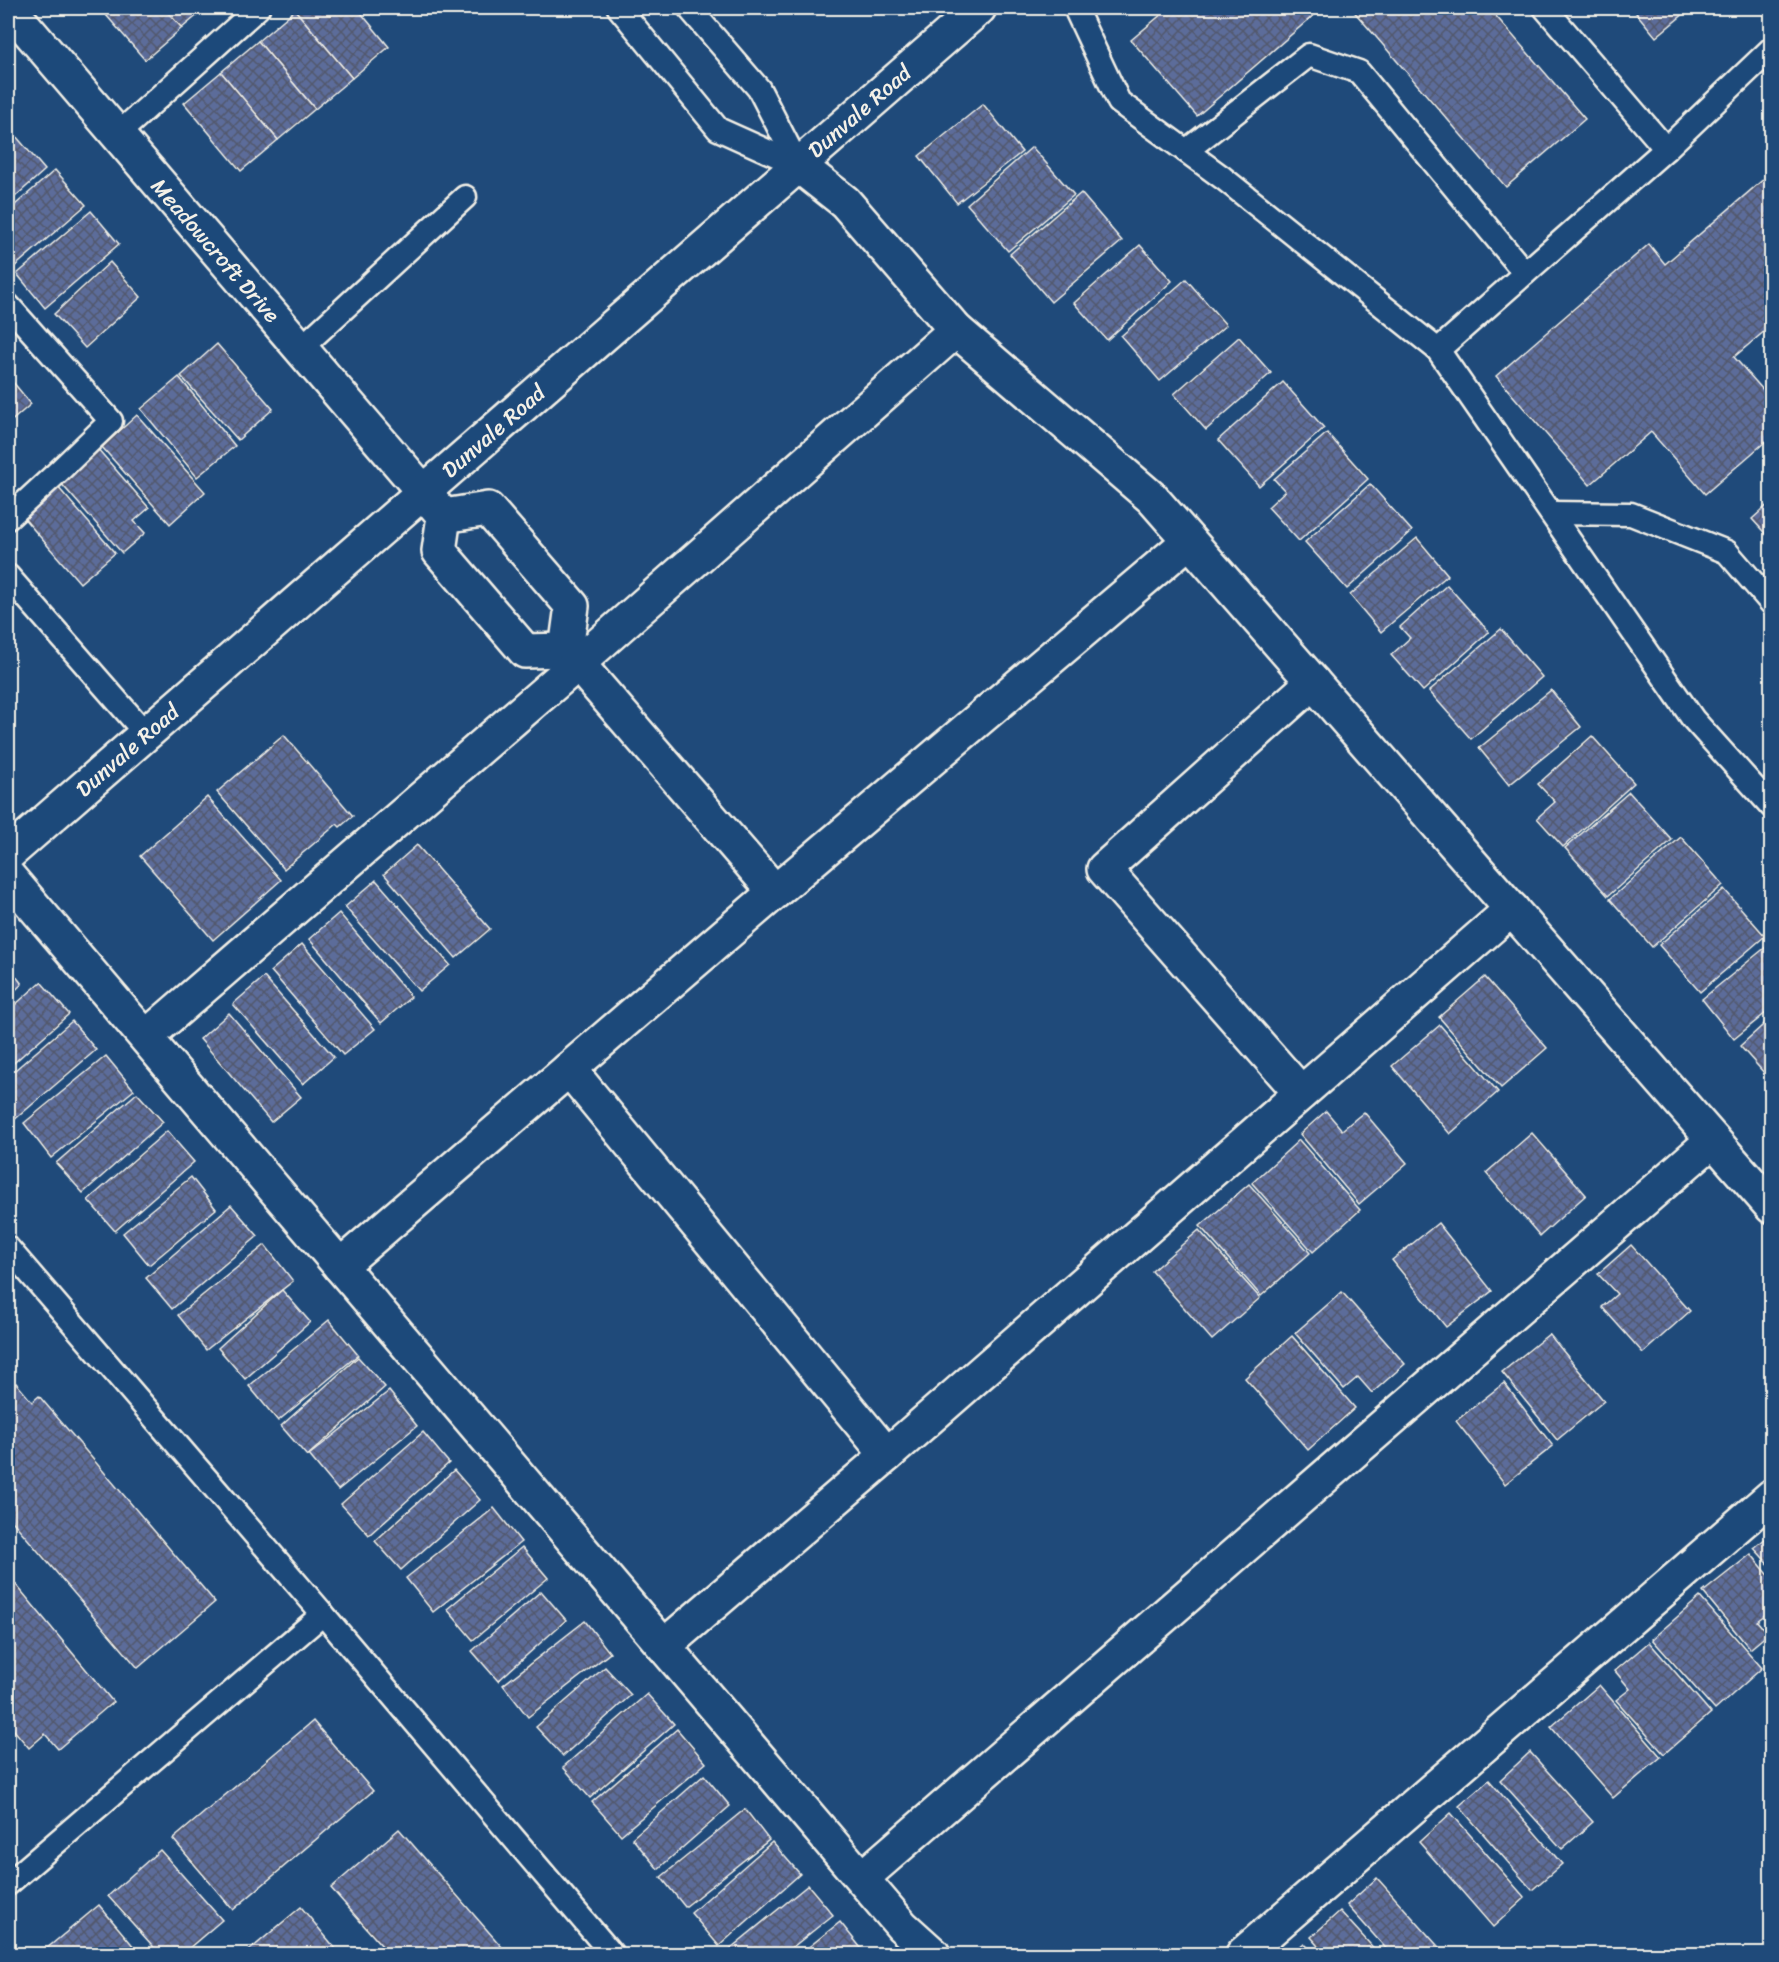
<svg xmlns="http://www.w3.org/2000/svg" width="1779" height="1962" font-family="Sriracha,sans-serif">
<defs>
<pattern id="building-cross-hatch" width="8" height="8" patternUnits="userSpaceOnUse" patternTransform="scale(1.5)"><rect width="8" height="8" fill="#5c6c9a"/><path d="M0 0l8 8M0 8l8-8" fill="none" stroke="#52586c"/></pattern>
</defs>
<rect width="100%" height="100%" fill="#1f4a7a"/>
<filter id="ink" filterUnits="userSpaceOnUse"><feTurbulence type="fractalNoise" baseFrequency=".0167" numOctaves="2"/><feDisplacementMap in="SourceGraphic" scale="12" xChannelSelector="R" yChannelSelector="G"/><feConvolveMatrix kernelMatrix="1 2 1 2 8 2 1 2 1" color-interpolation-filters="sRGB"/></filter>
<g filter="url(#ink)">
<!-- building -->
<g fill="url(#building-cross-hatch)" stroke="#f4f1e8" stroke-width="1.5">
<polygon points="100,8 164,8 182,28 145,60"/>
<polygon points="164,8 206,8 182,28"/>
<polygon points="298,8 357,8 389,47 352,78 295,10"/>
<polygon points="1169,8 1322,8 1197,116 1131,40"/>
<polygon points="1351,8 1489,8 1585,119 1506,187"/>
<polygon points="1632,8 1691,8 1656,37"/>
<polygon points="295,10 352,78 315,109 258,41"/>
<polygon points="258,41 315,109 278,140 221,72"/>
<polygon points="221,72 278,140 241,171 184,103"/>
<polygon points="983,104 1022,152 957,203 919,156"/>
<polygon points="15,135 45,170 8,203 8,141"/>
<polygon points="1032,147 1074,195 1008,251 967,204"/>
<polygon points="55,170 86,205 13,268 8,261 8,211"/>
<polygon points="1772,172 1772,337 1766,330 1734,357 1772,400 1772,436 1705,494 1651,432 1590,485 1496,376 1649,244 1665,264"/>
<polygon points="1081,193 1122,241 1051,302 1010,254"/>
<polygon points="91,211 119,244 45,308 17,274"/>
<polygon points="1140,245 1172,281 1107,340 1074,303"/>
<polygon points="110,262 141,297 85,348 54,314"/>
<polygon points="1186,279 1226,325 1160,381 1121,336"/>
<polygon points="1239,337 1271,373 1206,430 1174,394"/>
<polygon points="217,344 273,409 238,440 181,376"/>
<polygon points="8,376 31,404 8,424"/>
<polygon points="179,377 235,446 197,477 141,409"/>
<polygon points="1283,382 1324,428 1259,486 1218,440"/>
<polygon points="137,415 205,492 170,524 102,447"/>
<polygon points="1327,433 1368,479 1299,541 1268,507 1285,491 1274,479"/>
<polygon points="97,448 149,508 134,521 145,533 122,553 59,481"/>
<polygon points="1370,484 1412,531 1347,589 1305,542"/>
<polygon points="57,486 115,553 80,583 22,516"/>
<polygon points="1772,501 1772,541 1752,519"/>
<polygon points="1417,538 1448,575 1381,632 1350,595"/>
<polygon points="1447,585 1489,632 1423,691 1391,655 1410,638 1400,627"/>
<polygon points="1501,629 1542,677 1471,739 1429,691"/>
<polygon points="1551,690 1581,727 1509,785 1479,748"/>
<polygon points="284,735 353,816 340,827 337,824 284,869 217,792"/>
<polygon points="1592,736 1634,783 1563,847 1537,818 1555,802 1538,784"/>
<polygon points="1629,792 1672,840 1608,896 1565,848"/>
<polygon points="207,797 281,880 213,940 140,856"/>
<polygon points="1681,837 1723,885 1652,947 1610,899"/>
<polygon points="417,845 490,929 456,958 384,874"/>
<polygon points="376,880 450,965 419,991 345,907"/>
<polygon points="1724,889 1765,936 1700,992 1659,945"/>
<polygon points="339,913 411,997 381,1023 309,939"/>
<polygon points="1772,942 1772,1008 1734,1039 1702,999"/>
<polygon points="302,944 375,1029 343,1055 271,971"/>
<polygon points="8,966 22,984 8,997"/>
<polygon points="264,977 334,1057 303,1084 233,1004"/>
<polygon points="1485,977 1547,1048 1501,1088 1439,1017"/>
<polygon points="41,982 69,1014 8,1068 8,1011"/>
<polygon points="229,1013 301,1097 271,1122 200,1039"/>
<polygon points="1772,1017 1772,1068 1765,1074 1740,1046"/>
<polygon points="72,1021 96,1050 13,1121 8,1115 8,1076"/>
<polygon points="1440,1025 1498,1092 1450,1134 1392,1066"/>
<polygon points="106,1056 134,1090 51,1158 24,1123"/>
<polygon points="137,1093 163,1122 83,1193 56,1163"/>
<polygon points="1326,1111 1342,1130 1364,1112 1407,1163 1359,1204 1300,1134"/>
<polygon points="167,1131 194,1162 115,1231 88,1200"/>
<polygon points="1532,1133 1586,1195 1540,1236 1486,1173"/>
<polygon points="1299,1140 1360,1210 1313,1252 1252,1183"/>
<polygon points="191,1177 216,1209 149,1265 123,1233"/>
<polygon points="1249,1184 1310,1253 1261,1296 1200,1226"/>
<polygon points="231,1205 258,1236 172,1309 146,1278"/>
<polygon points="1438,1223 1492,1291 1446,1327 1392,1260"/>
<polygon points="1199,1230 1260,1298 1212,1340 1152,1271"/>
<polygon points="265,1245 293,1281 206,1350 178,1315"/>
<polygon points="1631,1245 1690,1311 1643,1353 1602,1307 1617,1294 1598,1274"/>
<polygon points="282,1290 310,1322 245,1379 218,1348"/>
<polygon points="1342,1292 1405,1364 1372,1393 1358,1377 1344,1389 1295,1333"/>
<polygon points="329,1320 358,1355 278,1421 249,1386"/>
<polygon points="1549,1334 1604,1401 1557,1440 1502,1372"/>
<polygon points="1292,1336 1355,1408 1308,1450 1245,1378"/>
<polygon points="358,1357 385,1387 307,1456 281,1426"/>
<polygon points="16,1383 32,1402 39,1396 215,1602 138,1668 8,1516 8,1390"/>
<polygon points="1504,1383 1553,1446 1505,1484 1456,1421"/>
<polygon points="389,1391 417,1426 338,1490 309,1455"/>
<polygon points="423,1432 449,1463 369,1535 341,1504"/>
<polygon points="454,1470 480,1500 401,1570 375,1541"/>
<polygon points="494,1508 521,1542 433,1612 406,1578"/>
<polygon points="1772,1533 1772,1568 1754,1548"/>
<polygon points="522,1547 548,1578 473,1640 447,1609"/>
<polygon points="1751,1554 1772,1579 1772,1613 1770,1611 1757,1621 1768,1634 1750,1649 1703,1592"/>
<polygon points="8,1575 113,1702 58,1749 45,1734 29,1748 8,1723"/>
<polygon points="541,1591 566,1620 498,1681 472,1651"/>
<polygon points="1700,1597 1762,1668 1715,1710 1652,1639"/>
<polygon points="585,1621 610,1653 528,1717 503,1685"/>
<polygon points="1649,1642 1711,1713 1664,1754 1616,1700 1630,1689 1615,1671"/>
<polygon points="605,1667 631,1695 563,1756 536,1727"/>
<polygon points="1599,1685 1661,1757 1613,1798 1551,1727"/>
<polygon points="647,1694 674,1724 590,1798 563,1767"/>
<polygon points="313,1721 373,1791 233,1910 173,1839"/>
<polygon points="677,1729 706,1763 621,1835 592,1802"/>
<polygon points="1530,1752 1593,1822 1562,1849 1500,1780"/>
<polygon points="704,1775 730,1806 658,1869 632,1838"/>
<polygon points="1489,1780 1562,1864 1532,1890 1459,1806"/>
<polygon points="745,1809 769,1840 685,1907 661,1877"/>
<polygon points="1451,1813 1525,1898 1493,1927 1419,1842"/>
<polygon points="399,1829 508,1954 389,1954 331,1888"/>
<polygon points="772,1842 800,1874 719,1946 691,1913"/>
<polygon points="160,1850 222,1920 182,1954 160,1954 108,1896"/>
<polygon points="1377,1878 1445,1954 1391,1954 1347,1905"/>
<polygon points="808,1885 833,1915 784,1954 728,1954 726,1952"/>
<polygon points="99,1905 140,1954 40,1954"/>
<polygon points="301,1907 340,1954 245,1954"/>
<polygon points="1340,1911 1379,1954 1326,1954 1311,1937"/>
<polygon points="840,1922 865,1953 863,1954 800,1954"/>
<polygon points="1304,1943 1314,1954 1291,1954"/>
</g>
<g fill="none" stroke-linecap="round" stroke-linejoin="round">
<!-- lane casing -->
<g stroke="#f4f1e8" stroke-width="27">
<g id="lane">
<polyline points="619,8 718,129 798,165"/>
<polyline points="689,8 759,89 798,165"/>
<polyline points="1075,8 1119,102 1223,178 1438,350 1693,719 1772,807"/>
<polyline points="1545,8 1666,149 1772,48"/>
<polyline points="118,134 258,8"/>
<polyline points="1186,151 1309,55 1359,72 1525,273"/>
<polyline points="8,305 111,421 59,471 8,518"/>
<polyline points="301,348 465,197"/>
<polyline points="1438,350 1666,149"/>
<polyline points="1551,513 1631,514 1727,552 1772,604"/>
<polyline points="8,576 146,734"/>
<polyline points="8,1248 323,1614"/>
<polyline points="8,1884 323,1614 612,1954"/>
</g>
</g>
<!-- street casing -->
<g stroke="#f4f1e8" stroke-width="38">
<g id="street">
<polyline points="9,8 444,516 439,551 525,651 566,650"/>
<polyline points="798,165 845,202 956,330 1152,498 1772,1207"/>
<polyline points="444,516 488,509 572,606 566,650 775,892 1189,541"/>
<polyline points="8,876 902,1926 933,1954"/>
<polyline points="146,1037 577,664 956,330"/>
<polyline points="569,1069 887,1455 664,1646"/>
<polyline points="1301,1093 1104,869 1313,682"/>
<polyline points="340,1266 775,892"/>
<polyline points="887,1455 1512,909"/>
<polyline points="862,1878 1713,1140"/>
<polyline points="1243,1954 1772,1496"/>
</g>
</g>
<!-- secondary casing -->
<g stroke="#f4f1e8" stroke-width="38">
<polyline id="secondary" points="8,854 979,8"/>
</g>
<!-- lane -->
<use href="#lane" stroke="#1f4a7a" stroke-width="22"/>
<!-- street -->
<use href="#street" stroke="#1f4a7a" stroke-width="33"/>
<!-- secondary -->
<use href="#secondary" stroke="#1f4a7a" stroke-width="33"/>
</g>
</g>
<g text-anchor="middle" stroke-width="4.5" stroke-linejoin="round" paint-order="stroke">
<!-- street labels -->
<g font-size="22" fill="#f4f1e8" stroke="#1f4a7a">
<text transform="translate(859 111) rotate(-41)" y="8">Dunvale Road</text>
<text transform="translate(216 250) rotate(49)" y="8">Meadowcroft Drive</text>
<text transform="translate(493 431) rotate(-41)" y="8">Dunvale Road</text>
<text transform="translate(127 750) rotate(-41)" y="8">Dunvale Road</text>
</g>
</g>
<!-- margin -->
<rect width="1779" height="1962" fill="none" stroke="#1f4a7a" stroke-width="30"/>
<rect x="15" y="15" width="1749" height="1932" fill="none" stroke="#f4f1e8" stroke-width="2" filter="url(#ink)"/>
</svg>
